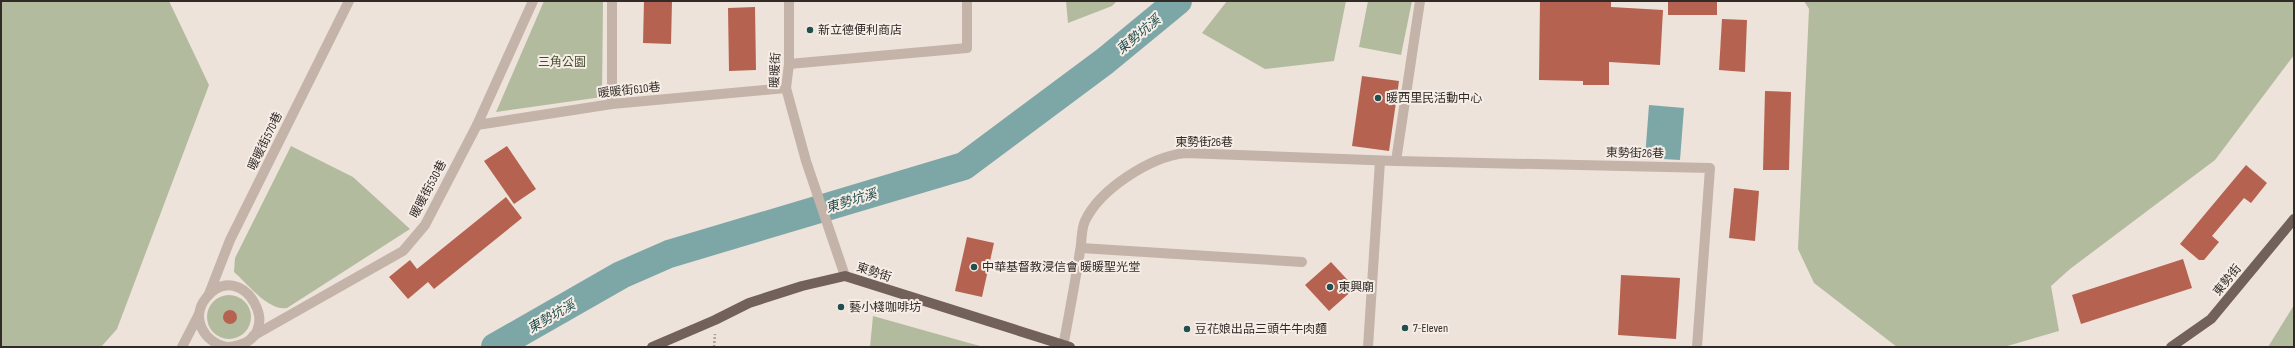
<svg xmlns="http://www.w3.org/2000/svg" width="2295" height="348" font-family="'Sofia Sans Condensed','Noto Sans TC',sans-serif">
<rect width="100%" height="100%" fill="#eee3da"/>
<!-- green -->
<g fill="#b2bb9d">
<polygon points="1,1 169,1 209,85 117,329 101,347 1,347"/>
<polygon points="544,1 603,1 602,97 496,112"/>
<polygon points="1066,1 1117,1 1112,6 1068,23"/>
<polygon points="1227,1 1346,1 1334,61 1265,69 1202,33"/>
<polygon points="1368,1 1412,1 1401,55 1359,47"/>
<polygon points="1804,1 2294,1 2294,55 2215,160 2070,269 2051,286 2059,331 2004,347 1897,347 1814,283 1798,249 1809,9"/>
<path d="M291,146L353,177L410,229L287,308C268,311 248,284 234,272L235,258Z"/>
<circle cx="229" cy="317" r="22"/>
<polygon points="2294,305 2294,347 2268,347"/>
<polygon points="873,316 969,343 984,347 870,347"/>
</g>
<!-- water -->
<polygon fill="#7da7a6" points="1649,105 1684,108 1680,160 1645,158"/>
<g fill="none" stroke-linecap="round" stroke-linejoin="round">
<!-- river -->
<polyline stroke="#7da7a6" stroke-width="28" points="495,347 621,275 669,254 964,166 1105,61 1178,1"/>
</g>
<!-- building -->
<g fill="#b66250">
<polygon points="644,1 672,1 671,44 643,43"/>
<polygon points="1540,1 1611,1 1611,7 1663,10 1660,65 1609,62 1609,85 1583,85 1583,81 1539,80"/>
<rect x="1668" y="1" width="49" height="14"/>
<polygon points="755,7 756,70 729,71 728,8"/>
<polygon points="1722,19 1747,20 1745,72 1719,70"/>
<polygon points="1362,76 1399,81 1389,151 1352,146"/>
<polygon points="1765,91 1791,92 1789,170 1763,170"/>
<polygon points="507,146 536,189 514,204 484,161"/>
<polygon points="2246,165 2267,183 2251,203 2244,198 2212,236 2219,242 2204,260 2199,260 2180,244"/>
<polygon points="1734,188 1759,191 1755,241 1729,238"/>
<polygon points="506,197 522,218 434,289 428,282 408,299 389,277 410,260 417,269"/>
<polygon points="967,237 994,243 982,297 955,291"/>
<polygon points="2183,259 2192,288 2081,324 2072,295"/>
<polygon points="1331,262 1355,288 1329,311 1305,285"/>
<polygon points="1621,275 1680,278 1676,339 1618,335"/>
<circle cx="230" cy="317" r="7"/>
</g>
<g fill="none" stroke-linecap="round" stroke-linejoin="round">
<!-- path -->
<polyline stroke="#b09d93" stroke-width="2.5" stroke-dasharray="2 2" stroke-linecap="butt" points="714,347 715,334"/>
<!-- minor -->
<g stroke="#c4b3a8" stroke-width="10">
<polyline points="789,1 789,64 786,88 806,161 845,276"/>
<polyline points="789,64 967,48 967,1"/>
<polyline points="612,104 612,1"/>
<polyline points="477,125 612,104 786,88"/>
<polyline points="1396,161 1420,1"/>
<polyline points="1081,248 1302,262"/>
<polyline points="209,294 230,240 349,1"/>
<polyline points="253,336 403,251 425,225 477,125 533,1"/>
<polyline points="182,347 199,314"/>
<path d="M226,347C204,342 190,318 206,298C242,253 293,342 228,347"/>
<path d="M1063,347C1069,315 1075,283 1080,251C1082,241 1081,229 1085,221C1100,189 1150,157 1185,153L1396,161L1710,168L1697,347"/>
<polyline points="1368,347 1380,161"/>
</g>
<!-- major -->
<g stroke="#72615a" stroke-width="10">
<polyline points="652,347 715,320 749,303 802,286 845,276 1070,347"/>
<polyline points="2171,347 2211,319 2294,219"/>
</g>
</g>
<!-- markers -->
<g fill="#224e4e" stroke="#f6eee6" stroke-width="1.5">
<circle cx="810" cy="30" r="4"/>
<circle cx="1378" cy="98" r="4"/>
<circle cx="974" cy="267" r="4"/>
<circle cx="1330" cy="287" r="4"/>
<circle cx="841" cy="307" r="4"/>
<circle cx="1405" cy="328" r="4"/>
<circle cx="1187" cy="329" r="4"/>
</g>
<g text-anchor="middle" stroke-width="4" stroke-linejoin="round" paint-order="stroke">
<!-- poi labels -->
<g font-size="12" fill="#322a27" stroke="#f6eee6" text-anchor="start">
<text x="818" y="34">新立德便利商店</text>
<text x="1386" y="102">暖西里民活動中心</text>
<text x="982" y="271">中華基督教浸信會 暖暖聖光堂</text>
<text x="1338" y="291">東興廟</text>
<text x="849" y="311">藝小棧咖啡坊</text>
<text x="1413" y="332">7-Eleven</text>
<text x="1195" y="333">豆花娘出品三頭牛牛肉麵</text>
</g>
<!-- park labels -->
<g font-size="12" fill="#444d2e" stroke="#f6eee6">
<text x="562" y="66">三角公園</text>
</g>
<!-- street labels -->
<g font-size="12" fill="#322a27" stroke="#f6eee6">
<text transform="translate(775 70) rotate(-88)" y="4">暖暖街</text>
<text transform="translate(629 90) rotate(-6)" y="4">暖暖街610巷</text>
<text transform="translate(265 141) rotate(-64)" y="4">暖暖街570巷</text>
<text x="1204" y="146">東勢街26巷</text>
<text transform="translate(1635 153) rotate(1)" y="4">東勢街26巷</text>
<text transform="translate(428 189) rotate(-62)" y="4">暖暖街530巷</text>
<text transform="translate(874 272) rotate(18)" y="4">東勢街</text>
<text transform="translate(2227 280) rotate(-51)" y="4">東勢街</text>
</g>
<!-- water labels -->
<g font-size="13" font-style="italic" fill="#224e4e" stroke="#f6eee6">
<text transform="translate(1138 34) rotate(-40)" y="5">東勢坑溪</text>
<text transform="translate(851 200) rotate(-17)" y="5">東勢坑溪</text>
<text transform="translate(551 316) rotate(-30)" y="5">東勢坑溪</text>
</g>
</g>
<!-- border -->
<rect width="2295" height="348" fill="none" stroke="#322a27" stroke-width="4"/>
</svg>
